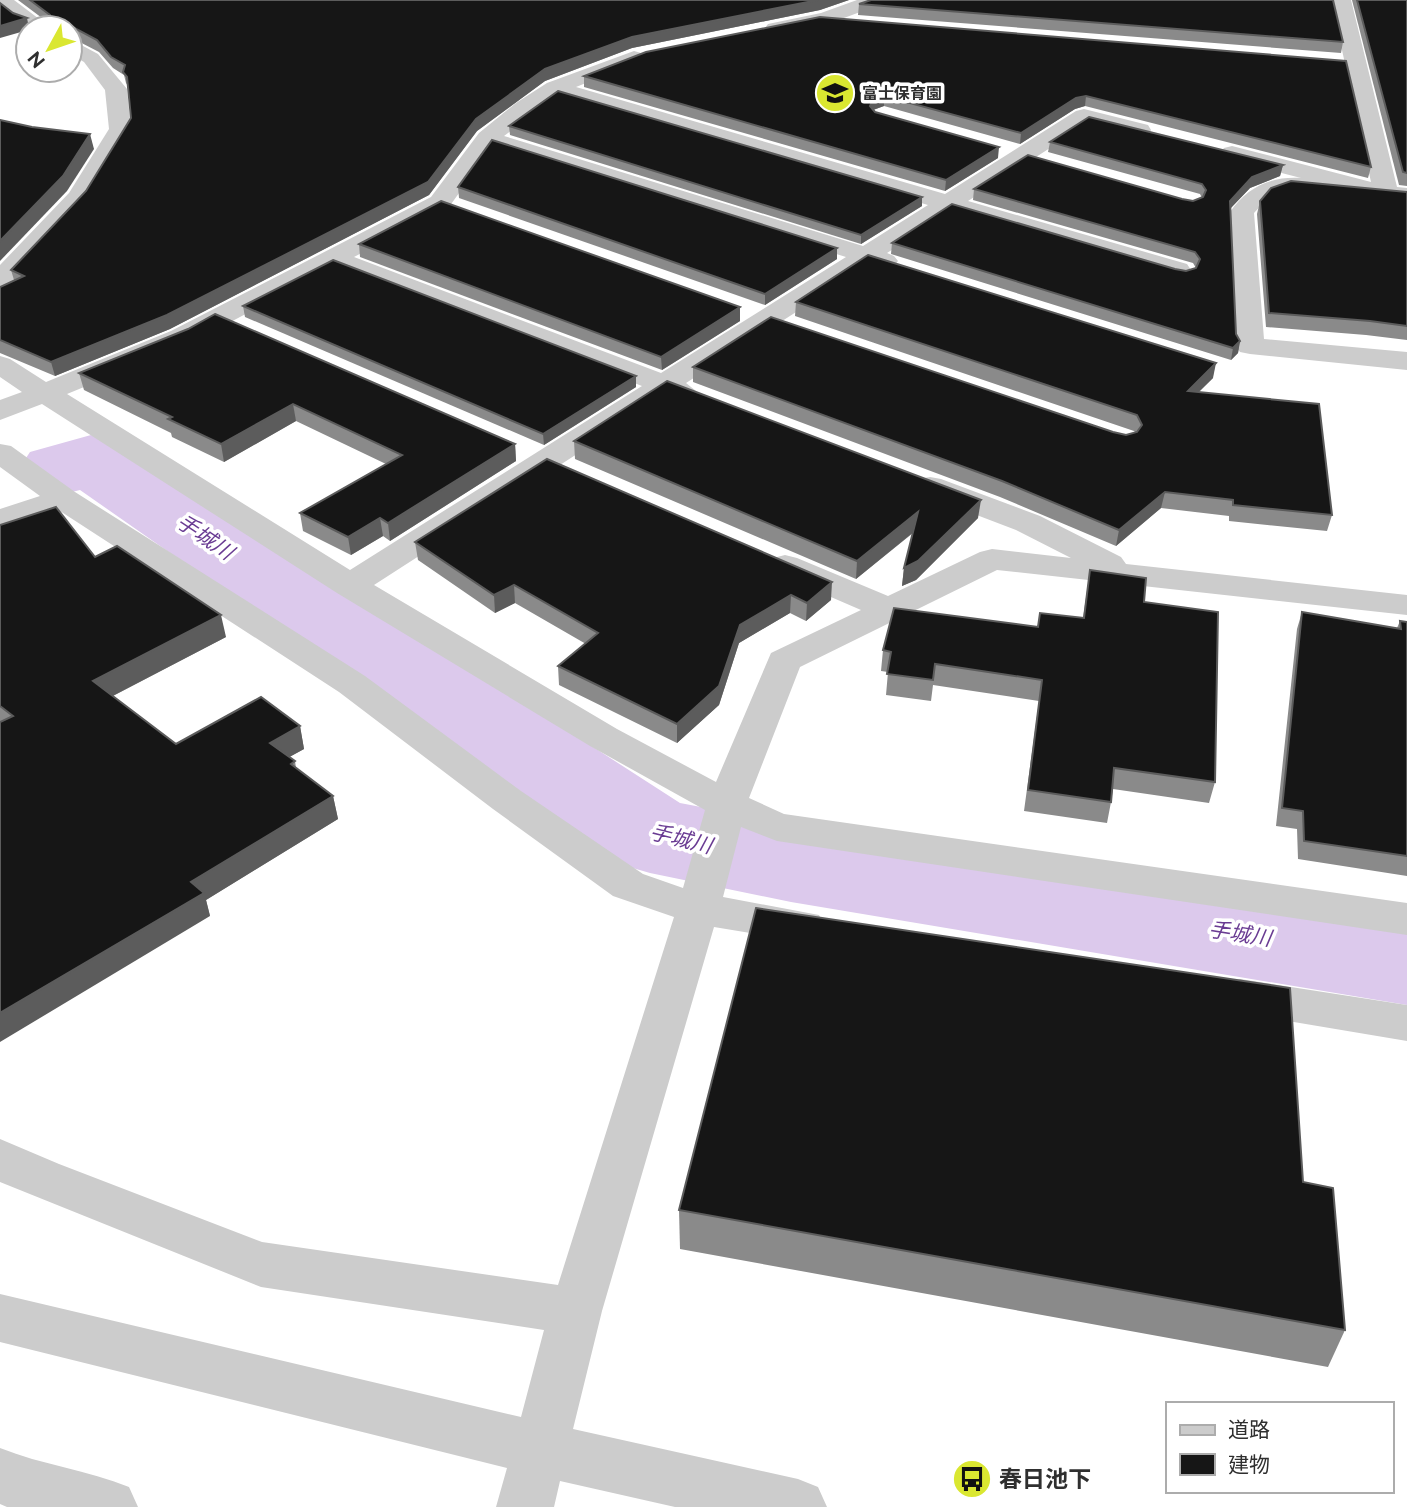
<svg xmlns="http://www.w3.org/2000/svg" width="1407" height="1507" font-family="Raleway,'Noto Sans JP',sans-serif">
<rect width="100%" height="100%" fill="#fff"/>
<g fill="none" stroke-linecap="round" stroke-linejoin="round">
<!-- river -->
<polygon fill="#dcc9ec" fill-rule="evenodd" points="91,435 120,442 680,803 791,824 1407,917 1407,1005 791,902 650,873 612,862 80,490 60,495 30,488 18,470 30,452"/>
<!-- minor -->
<g fill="#ccc" fill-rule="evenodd">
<path d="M0,0H14L51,28C29,28 16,26 0,8Z"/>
<polygon points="857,0 885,0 882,4 833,22 775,34 768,32 765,28 768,24 821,13"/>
<path d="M1331,0H1351L1397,187L1407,188V202L1288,191L1267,199L1254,213L1264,339L1407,352V370L1250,354L1240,352L1236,346L1230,212C1247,187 1271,176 1301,178L1224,158L1220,153L1224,148L1232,146L1371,182Z"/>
<polygon points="70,39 98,54 127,89 131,129 87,202 9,286 0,288 0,265 69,193 109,129 105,90 84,62 70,54"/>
<path d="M634,51L641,53L644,57L641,61L576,87L945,194L1076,111L1084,109L1148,125L1151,130L1148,135L1140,137L1087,124L968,201L1187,264L1191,270L1187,276L1178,278L951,212L887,253L894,256L898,261L894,266L885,269L869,265L686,383L696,391L691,397L681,400L667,396L374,585L617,729L716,782L771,653L861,610L773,572L768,565L773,558L785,555L797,558L888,596L980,552L992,549L1071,558L1016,530L919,493L914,486L919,479L930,477L941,479L1040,516L1121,557L1126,564L1407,595V615L997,570L800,667L749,798L784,814L1407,903V935L777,841L741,827L723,897L819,915L825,926L819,937L804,942L714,927L602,1311L573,1429L798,1479L818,1487L827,1507H675L560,1481L554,1507H496L507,1468L0,1342V1294L521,1417L544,1330L261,1287L0,1182V1139L59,1164L262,1242L558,1285L674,917L613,896L493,809L339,692L60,511L0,529V509L40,496L0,467V444L11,446L75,492L365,676L521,791L643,874L683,888L705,810L590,746L337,593L42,404L0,420V400L22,392L0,377V356L10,359L46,382L171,331L431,197L479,133L516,103L547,83ZM558,96L928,205L863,246L504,136ZM492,147L846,257L661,373L354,257L449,207ZM334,267L642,386L350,570L67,394L191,343Z"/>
<polygon points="1240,979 1407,1005 1407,1041 1240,1013 1224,1008 1218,996 1224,984"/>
<path d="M0,1448C42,1465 88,1470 129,1487L138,1507H7L0,1504Z"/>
</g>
</g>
<!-- wall -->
<g fill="#8a8a8a">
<polygon points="18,0 849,0 820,10 632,48 545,81 477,131 429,195 170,329 55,376 0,353 0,287 14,280 11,270 86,191 131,118 128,86 126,83 124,75 113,68 99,52 70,37 70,28 48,28 46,21"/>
<polygon points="1352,0 1407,0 1407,186 1399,185"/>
<polygon points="859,4 1343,42 1341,53 858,15"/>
<polygon points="820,17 1371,167 1368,178 1085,106 1075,109 1020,144 884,106 873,110 875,112 998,158 945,191 584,87 584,76"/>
<polygon points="509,126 922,206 861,244 510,135"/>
<polygon points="1050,142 1283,165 1280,176 1250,188 1230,209 1236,334 1240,341 1238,353 1231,360 891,254 892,243 1175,269 1186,271 1196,268 1193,263 973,200 974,189 1182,199 1193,201 1202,198 1200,194 1048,152"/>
<polygon points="458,187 837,248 837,259 765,305 459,198"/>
<polygon points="1407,192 1407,340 1366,335 1266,327 1257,214 1260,201"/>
<polygon points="359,244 740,321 662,370 360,257"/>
<polygon points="796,302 1213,378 1199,392 1332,515 1327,531 1229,521 1229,516 1161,508 1116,546 1000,497 693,382 693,367 1113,432 1126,435 1135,432 1134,431 795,316"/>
<polygon points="243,306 636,387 544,445 245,317"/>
<polygon points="188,329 515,444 516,461 390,541 383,536 351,555 303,531 300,513 386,464 296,421 224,462 172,437 171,433 84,390 79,373"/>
<polygon points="574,441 978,518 916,580 902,586 904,568 913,533 856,579 575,459"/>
<polygon points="0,525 95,557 226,637 113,696 176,744 300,726 304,749 289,757 295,761 296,768 333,796 338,819 206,900 210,916 0,722"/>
<polygon points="415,542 831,600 806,621 790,613 739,643 719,705 677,743 559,685 558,666 586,644 515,603 495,613 418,560"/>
<polygon points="1090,570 1144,602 1215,782 1209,803 1113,789 1111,802 1107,823 1024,811 1039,701 933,685 931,701 886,695 888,672 881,671 883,650 1038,627 1083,618"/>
<polygon points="1302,612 1397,628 1400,621 1407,622 1407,876 1298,859 1297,829 1276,826 1297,629"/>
<polygon points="1303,1182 1345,1330 1328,1367 680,1249 679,1210"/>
</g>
<!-- shaded-wall -->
<g fill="#5c5c5c">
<polygon points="818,0 849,0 820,10 632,48 545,81 477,131 429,195 170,329 55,376 51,362 476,119 545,69 632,37"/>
<polygon points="27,18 29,28 28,28 28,30 0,38 0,26"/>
<polygon points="884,96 884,106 873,110 870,106 873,99"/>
<polygon points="1086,96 1085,106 1075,109 1020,144 1021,133 1076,98"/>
<polygon points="90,134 94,149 67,191 0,261 0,241"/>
<polygon points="999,147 998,158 945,191 946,180"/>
<polygon points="1283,165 1280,176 1250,188 1227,212 1230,201 1252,177"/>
<polygon points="922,197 922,206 861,244 861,235"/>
<polygon points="837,248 837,259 765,305 765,294"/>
<polygon points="740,307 740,321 662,370 661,357"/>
<polygon points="1240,341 1238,353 1231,360 1233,348"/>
<polygon points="1216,363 1213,378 1184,406 1188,391"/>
<polygon points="636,376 636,387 544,445 543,434"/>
<polygon points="293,404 296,421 224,462 221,444"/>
<polygon points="515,444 516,461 390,541 388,523"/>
<polygon points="1165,492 1161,508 1116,546 1119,530"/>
<polygon points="981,500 978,518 916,580 902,586 904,568"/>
<polygon points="918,512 916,530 856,579 857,561"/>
<polygon points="380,518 383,536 351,555 348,537"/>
<polygon points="832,582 831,600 806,621 807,603"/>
<polygon points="514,585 515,603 495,613 494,595"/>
<polygon points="791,595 790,613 739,643 719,705 677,743 677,724 740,625"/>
<polygon points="221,615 226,637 99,703 93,681"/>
<polygon points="300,726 304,749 275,765 270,743"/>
<polygon points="333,796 338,819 206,900 210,916 0,1042 0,1013 191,882"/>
</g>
<!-- building -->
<g fill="#161616" stroke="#5c5c5c" stroke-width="2">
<polygon points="30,0 818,0 632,37 545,69 476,119 428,182 167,315 51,362 0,340 0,287 24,276 11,270 86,191 131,118 127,77 123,72 125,65 111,57 97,40 69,25 65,26 65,28 61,28 46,19 50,19 50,15"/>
<polygon points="871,0 1333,0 1343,42 859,4"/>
<polygon points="1357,0 1407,0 1407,173 1403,172"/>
<polygon points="0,3 13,13 27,18 0,26"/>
<polygon points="820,17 1346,61 1371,167 1086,96 1076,98 1021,133 884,96 873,99 870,106 875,112 999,147 946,180 584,76 646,52"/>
<polygon points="558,91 922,197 861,235 509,126"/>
<polygon points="1089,117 1283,165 1252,177 1230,201 1236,334 1240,341 1233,348 892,243 952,204 1175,269 1186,271 1196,268 1200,259 1195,252 974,189 1028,155 1182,199 1193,201 1203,197 1206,190 1202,184 1050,142"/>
<polygon points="0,120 32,127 90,134 63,176 0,241"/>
<polygon points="492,140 837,248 765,294 458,187"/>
<polygon points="1291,181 1407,192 1407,326 1370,321 1269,313 1260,201 1271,188"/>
<polygon points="441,201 740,307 661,357 359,244"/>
<polygon points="868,255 1216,363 1188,391 1319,404 1332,515 1233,505 1233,500 1165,492 1119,530 1002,481 693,367 771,317 1113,432 1126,435 1137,432 1142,425 1137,415 796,302"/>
<polygon points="333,260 636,376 543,434 243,306"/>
<polygon points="215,314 515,444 388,523 380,518 348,537 300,513 402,455 293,404 221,444 168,419 172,417 79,373 188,329"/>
<polygon points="667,381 981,500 918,561 904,568 918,512 857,561 574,441"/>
<polygon points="547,459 832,582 807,603 791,595 740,625 719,686 677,724 558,666 598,633 514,585 494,595 415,542"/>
<polygon points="56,507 95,557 117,546 221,615 93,681 176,744 261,697 300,726 270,743 295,761 291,764 333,796 191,882 204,893 0,1013 0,722 13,716 0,706 0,525"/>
<polygon points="1090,570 1146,578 1144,602 1218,612 1215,782 1114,768 1111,802 1028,790 1042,680 935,664 933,680 887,674 891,652 883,650 894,608 1038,627 1040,613 1084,618"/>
<polygon points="1302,612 1401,629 1400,621 1407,622 1407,856 1304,841 1303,811 1282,808"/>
<polygon points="756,908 1290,988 1303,1182 1333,1188 1345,1330 679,1210"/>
</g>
<!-- icons -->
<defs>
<g id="school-disc" transform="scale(2.0125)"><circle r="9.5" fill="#dae731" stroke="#fff"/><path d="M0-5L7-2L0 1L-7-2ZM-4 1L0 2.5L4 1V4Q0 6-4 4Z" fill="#111"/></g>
<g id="bus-disc" transform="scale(2.0125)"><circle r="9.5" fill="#dae731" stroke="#fff"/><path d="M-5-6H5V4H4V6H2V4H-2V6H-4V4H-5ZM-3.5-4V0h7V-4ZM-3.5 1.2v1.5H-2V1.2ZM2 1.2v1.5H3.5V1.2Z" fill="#111"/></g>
</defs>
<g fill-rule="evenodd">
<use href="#school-disc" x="835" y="93"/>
<use href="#bus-disc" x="972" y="1479"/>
</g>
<g text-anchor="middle" stroke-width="7" stroke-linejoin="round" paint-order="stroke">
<!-- far-poi labels -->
<g font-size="16" font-weight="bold" fill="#2f2f2f" stroke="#fff" text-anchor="start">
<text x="862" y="99">富士保育園</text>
</g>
<!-- water labels -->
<g font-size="21" font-style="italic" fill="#6a3c93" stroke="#fff">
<text transform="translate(205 537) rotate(34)" y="7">手城川</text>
<text transform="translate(681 839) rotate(14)" y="7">手城川</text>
<text transform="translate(1240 934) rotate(9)" y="7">手城川</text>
</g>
<!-- near-poi labels -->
<g font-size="23" font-weight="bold" fill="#2f2f2f" stroke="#fff" text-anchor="start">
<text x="999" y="1487">春日池下</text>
</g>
</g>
<!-- legend -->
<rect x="1166" y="1402" width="228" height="91" fill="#ffffff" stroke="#acacac" stroke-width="2"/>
<rect x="1180" y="1425" width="35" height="10" fill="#cccccc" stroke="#acacac" stroke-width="2"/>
<text x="1228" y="1437" font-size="21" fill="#2f2f2f">道路</text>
<rect x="1180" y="1454" width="35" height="21" fill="#161616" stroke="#acacac" stroke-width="2"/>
<text x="1228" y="1472" font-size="21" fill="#2f2f2f">建物</text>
<!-- north arrow -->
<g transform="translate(49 49) rotate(230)"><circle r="33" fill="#ffffff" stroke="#acacac" stroke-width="2"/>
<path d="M0-5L12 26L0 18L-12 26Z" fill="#dae731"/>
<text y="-10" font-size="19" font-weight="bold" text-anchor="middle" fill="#2f2f2f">N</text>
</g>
</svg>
